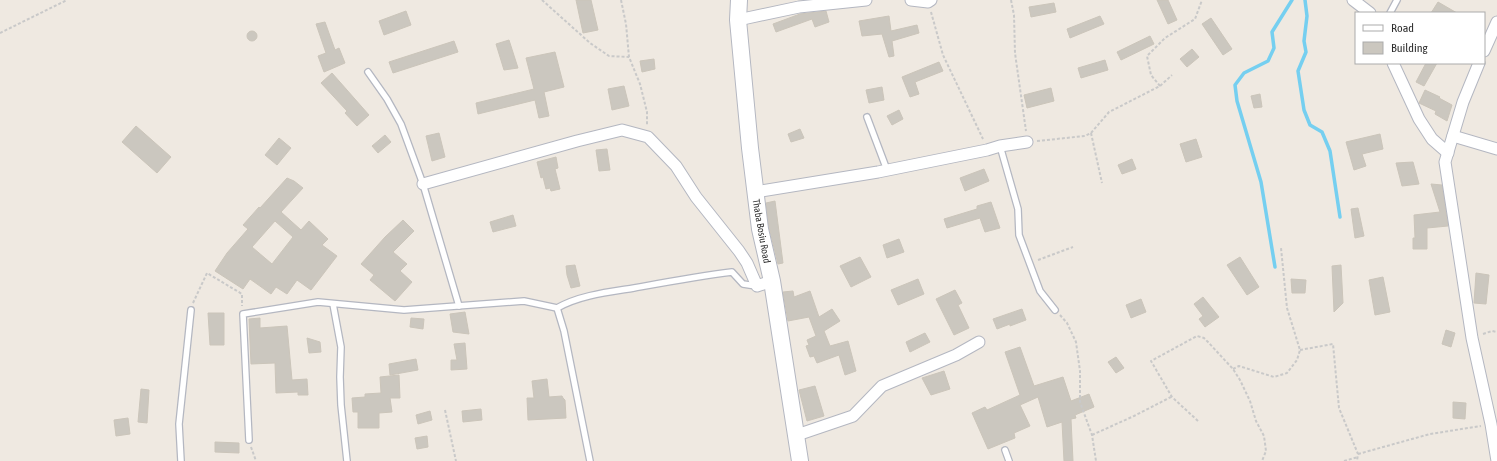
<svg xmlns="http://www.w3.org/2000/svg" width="1497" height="461" font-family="'Asap Condensed',sans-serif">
<rect width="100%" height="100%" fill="#efe9e1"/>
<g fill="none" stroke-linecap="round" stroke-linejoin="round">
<!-- stream -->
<g stroke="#75cff0" stroke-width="3.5">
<polyline points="1305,0 1307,16 1304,41 1306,52 1298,71 1304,110 1310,125 1322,132 1330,151 1340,217"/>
<polyline points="1275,267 1261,182 1237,101 1235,85 1244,73 1268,61 1274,48 1272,32 1292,0"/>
</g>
</g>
<!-- building -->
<g fill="#cbc7bf" stroke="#cbc5ba" fill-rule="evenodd">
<polygon points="576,0 591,0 598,30 583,33"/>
<polygon points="1157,0 1168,0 1177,20 1168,24"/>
<polygon points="1438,2 1457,13 1431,13"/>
<polygon points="1054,3 1056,12 1031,17 1029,7"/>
<polygon points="406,11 411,25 384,35 379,21"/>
<polygon points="826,11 829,22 815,27 812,19 776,32 773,24 800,14"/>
<polygon points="889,16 891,31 917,25 919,33 892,41 894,56 889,57 882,34 862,36 859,21"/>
<polygon points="1100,16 1104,24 1070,38 1067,29"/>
<polygon points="1211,18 1232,49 1223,55 1202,24"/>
<polygon points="325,22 335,50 339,48 345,63 324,72 318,56 326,53 316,24"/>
<circle cx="252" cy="36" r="5"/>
<polygon points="1150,36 1154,44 1121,60 1117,52"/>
<polygon points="509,40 518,68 504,70 496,44"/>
<polygon points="454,41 458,52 393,73 389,62"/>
<polygon points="1192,49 1199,57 1187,67 1180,59"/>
<polygon points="555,52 564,87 544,92 549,116 539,118 535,100 478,114 476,103 534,89 526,58"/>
<polygon points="654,59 655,69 642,72 640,61"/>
<polygon points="1105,60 1108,70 1081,78 1078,68"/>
<polygon points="939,62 943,71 915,82 919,94 910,97 902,77"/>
<polygon points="1426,63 1437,63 1424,86 1416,82"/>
<polygon points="332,73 369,115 357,126 345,113 347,111 321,83"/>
<polygon points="624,86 629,106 612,110 608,89"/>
<polygon points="882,87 884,100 869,103 866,90"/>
<polygon points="1051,88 1054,101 1027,108 1024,95"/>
<polygon points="1425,90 1440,97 1439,98 1452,105 1447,121 1435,114 1436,111 1419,103"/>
<polygon points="1260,94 1262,107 1254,108 1251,96"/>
<polygon points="899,110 903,119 892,125 887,116"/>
<polygon points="136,126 171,157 157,173 122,142"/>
<polygon points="800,129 804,138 791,142 788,134"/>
<polygon points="439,133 445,157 432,161 426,136"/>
<polygon points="1380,134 1383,149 1362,154 1366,166 1354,170 1346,142"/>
<polygon points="385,135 391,142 378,153 372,146"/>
<polygon points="279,138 291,148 277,165 265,155"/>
<polygon points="1196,139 1202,157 1186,162 1180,144"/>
<polygon points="607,149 610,170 599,171 596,150"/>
<polygon points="556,157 558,168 555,169 560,189 551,191 550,188 546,189 543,177 541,178 537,162"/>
<polygon points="1132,159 1136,169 1122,174 1118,165"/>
<polygon points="1413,162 1419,184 1402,186 1396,163"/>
<polygon points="984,169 989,181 965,191 960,178"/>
<path d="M287,178L294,181L303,188L281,212L301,230L309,221L328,239L322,245L337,256L311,290L297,280L287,294L276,287L271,294L250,279L243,289L215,271L227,253L248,229L243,225L259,207L260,208ZM275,221L293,237L272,264L252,247Z"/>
<polygon points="1431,184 1442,185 1448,226 1427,228 1427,249 1413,249 1413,238 1415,238 1414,215 1440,212"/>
<polygon points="775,201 783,263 778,264 769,227 766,203"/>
<polygon points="991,202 1000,228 985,232 980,218 947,228 944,219 977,209 977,206"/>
<polygon points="1358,208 1364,236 1355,238 1351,209"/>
<polygon points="513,215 516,226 493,232 490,222"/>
<polygon points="403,220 414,231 393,252 407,264 400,271 412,282 395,301 370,280 374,275 361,264 385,237"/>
<polygon points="899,239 904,252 887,258 883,245"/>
<polygon points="860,257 871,277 851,287 840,266"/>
<polygon points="1240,257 1259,287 1247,295 1227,265"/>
<polygon points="575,265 580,286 571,288 567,275 566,266"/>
<polygon points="1341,265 1343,303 1334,312 1332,266"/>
<polygon points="1476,273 1489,275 1486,304 1474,303"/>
<polygon points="1383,277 1390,312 1375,315 1369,280"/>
<polygon points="918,279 924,294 898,305 891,290"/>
<polygon points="1291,279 1306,280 1305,293 1292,293"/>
<polygon points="955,290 962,303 958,305 969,328 954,335 936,299"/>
<polygon points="793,291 794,297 810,291 819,317 832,309 840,321 824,331 830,346 848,341 856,371 845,375 839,355 817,363 814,356 810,357 806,346 809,345 807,340 816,336 809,317 788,321 783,292"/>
<polygon points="1203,297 1219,317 1205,327 1199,319 1203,316 1194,304"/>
<polygon points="1141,299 1146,312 1131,318 1126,305"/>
<polygon points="1022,309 1026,320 1010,326 1010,324 997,329 993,319"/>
<polygon points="465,312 469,334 453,332 450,314"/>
<polygon points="208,313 224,313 224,345 210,345"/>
<polygon points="260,318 260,328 287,326 292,380 307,379 308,395 298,395 298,392 276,393 275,363 251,364 249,319"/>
<polygon points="411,318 424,319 423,329 410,327"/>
<polygon points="1446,330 1455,333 1451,347 1442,344"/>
<polygon points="925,333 930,342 910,352 906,342"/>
<polygon points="307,338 320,342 321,352 309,353"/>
<polygon points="465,343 467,369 451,370 451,360 457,360 454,344"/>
<polygon points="1020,347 1034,386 1063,377 1071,401 1089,394 1094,407 1075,415 1076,418 1071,419 1073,461 1064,461 1062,422 1047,427 1038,397 1020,405 1030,426 1014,433 1015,438 988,449 972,413 985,407 987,410 1020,395 1005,352"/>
<polygon points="1116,357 1124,368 1116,373 1108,362"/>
<polygon points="416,359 418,370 390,375 389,364"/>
<polygon points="944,371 950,389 931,395 922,378"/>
<polygon points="399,375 400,398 390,398 392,412 379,413 379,428 358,428 358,412 353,412 352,398 365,397 365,394 381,393 380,377"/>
<polygon points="547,379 549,397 562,396 563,398 565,400 566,418 528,420 527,398 534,398 532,381"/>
<polygon points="815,386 824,416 807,421 799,390"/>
<polygon points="141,389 149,390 147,423 138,422"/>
<polygon points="1453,402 1466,403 1465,419 1453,418"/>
<polygon points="481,409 482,420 463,422 462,411"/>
<polygon points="430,411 432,420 418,424 416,415"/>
<polygon points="128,418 130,434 116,436 114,420"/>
<polygon points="427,436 428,447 417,449 415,438"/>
<polygon points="215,442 239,443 239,453 215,452"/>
</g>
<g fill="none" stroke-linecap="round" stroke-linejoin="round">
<!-- lane casing -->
<g stroke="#b4b7c1" stroke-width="8">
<g id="lane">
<polyline points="1390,13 1397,0"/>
<polyline points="368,72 387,99 401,124 423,184 459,306"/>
<polyline points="867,117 887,170"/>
<polyline points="1000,146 1018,209 1019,235 1040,291 1055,310"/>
<polyline points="333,304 341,347 340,377 341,405 347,461"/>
<polyline points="557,308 564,331 590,461"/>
<path d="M249,440L243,314L318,302L404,310L524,301L557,308C580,295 609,292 634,288C667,282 699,276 732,272L743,284L756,286"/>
<polyline points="1005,450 1009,461"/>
<polyline points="181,461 179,424 191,310"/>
</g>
</g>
<!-- street casing -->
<g stroke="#b4b7c1" stroke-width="13">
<g id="street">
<polyline points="911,0 928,2 931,0"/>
<polyline points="1353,0 1370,13"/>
<polyline points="738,20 799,7 866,0"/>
<polyline points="1484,51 1497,22"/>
<polyline points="1393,63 1419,119 1432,139 1448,153"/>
<polyline points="1479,63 1463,102 1445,162 1472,338 1491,424 1497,461"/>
<polyline points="1453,136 1497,149"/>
<polyline points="423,184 577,141 622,130 648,137 676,166 696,197 739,251 747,263 757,286 772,281"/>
<polyline points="755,192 878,172 987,150 1000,146 1027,142"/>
<polyline points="797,435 853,416 882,386 956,355 979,342"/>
</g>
</g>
<!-- secondary casing -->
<g stroke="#b4b7c1" stroke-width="18">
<polyline id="secondary" points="739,0 738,20 750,148 760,229 772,281 800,461"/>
</g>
<!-- path -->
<g stroke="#c9c9c9" stroke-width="2" stroke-dasharray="3 2" stroke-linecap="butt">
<polyline points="542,0 590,43 609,56 629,57"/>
<polyline points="621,0 626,24 629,57 640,84 647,112 647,125"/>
<polyline points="1011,0 1014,15 1015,53 1026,131"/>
<polyline points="931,12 943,55 983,139"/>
<polyline points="0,33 67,0"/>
<polyline points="1160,86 1151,75 1147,56 1165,38 1195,19 1202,0"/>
<polyline points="1091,133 1102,183"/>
<polyline points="1037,141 1085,136 1091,133 1109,112 1160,86 1172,75"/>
<polyline points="1038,260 1073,247"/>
<polyline points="193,303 207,273 242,294 242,306"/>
<polyline points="1060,315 1067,323 1076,342 1080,371 1080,402 1092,435 1096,461"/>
<polyline points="1483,334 1492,331 1497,332"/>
<polyline points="1300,350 1333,344 1339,408 1358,454 1357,461"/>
<polyline points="1233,369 1239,366 1274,377 1287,373 1297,360 1300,350 1287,308 1281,248"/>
<polyline points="445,410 456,461"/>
<polyline points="1198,421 1172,397 1151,361 1197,336 1204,338 1208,342 1233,369 1240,380 1250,401 1256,421 1264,436 1266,451 1262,461"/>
<polyline points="1092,435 1134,416 1171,397"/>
<polyline points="251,447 256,461"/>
<polyline points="1358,454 1430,434 1481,426"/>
<polyline points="1344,461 1358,457"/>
</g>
<!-- lane -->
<use href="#lane" stroke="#fff" stroke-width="5.5"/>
<!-- street -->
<use href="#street" stroke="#fff" stroke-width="11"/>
<!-- secondary -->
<use href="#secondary" stroke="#fff" stroke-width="16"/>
</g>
<g text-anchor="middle" stroke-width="4" stroke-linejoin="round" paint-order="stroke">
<!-- street labels -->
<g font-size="10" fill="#2e2e2e" stroke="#fff">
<text transform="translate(762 231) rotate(80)" y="4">Thaba Bosiu Road</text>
</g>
</g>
<!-- legend -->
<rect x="1355" y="12" width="130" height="52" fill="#ffffff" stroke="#ababab"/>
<rect x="1363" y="25" width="20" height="6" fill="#ffffff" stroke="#ababab"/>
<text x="1391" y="32" font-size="12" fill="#2e2e2e">Road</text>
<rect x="1363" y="42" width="20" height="12" fill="#cbc7bf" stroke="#ababab"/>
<text x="1391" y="52" font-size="12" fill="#2e2e2e">Building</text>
</svg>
